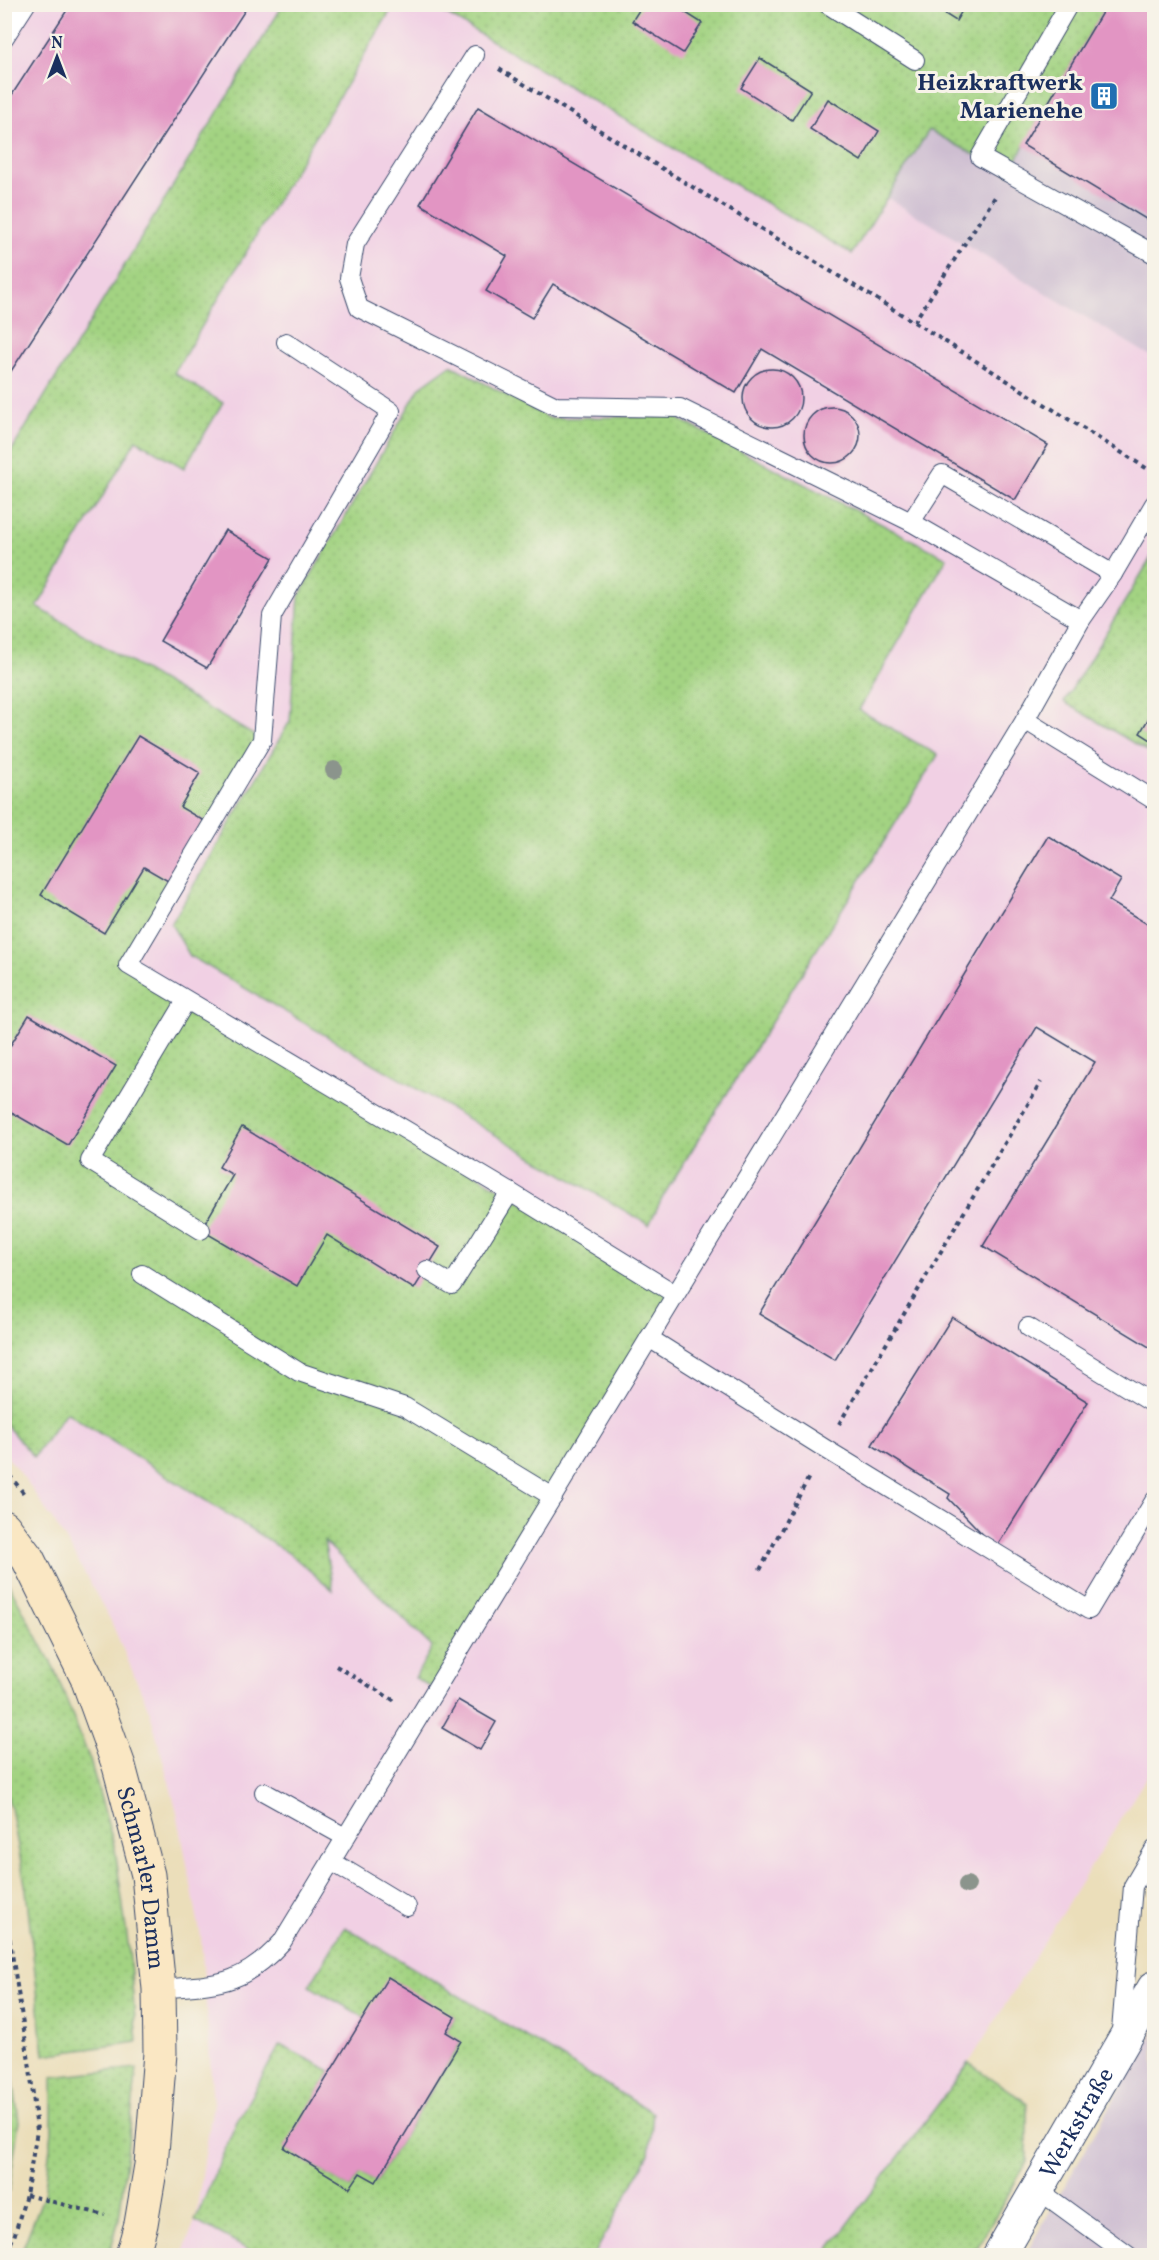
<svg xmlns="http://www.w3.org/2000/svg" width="1159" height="2260" font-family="Vollkorn,serif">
<defs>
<pattern id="grass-dots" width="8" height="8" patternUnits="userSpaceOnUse" patternTransform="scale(1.5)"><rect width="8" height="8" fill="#a3d382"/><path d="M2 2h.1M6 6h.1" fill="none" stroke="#8cb573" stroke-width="1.8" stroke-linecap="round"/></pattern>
</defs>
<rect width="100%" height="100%" fill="#f7f3e8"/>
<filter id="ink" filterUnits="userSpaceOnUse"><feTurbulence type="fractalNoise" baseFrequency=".0167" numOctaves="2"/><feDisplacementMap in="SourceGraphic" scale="12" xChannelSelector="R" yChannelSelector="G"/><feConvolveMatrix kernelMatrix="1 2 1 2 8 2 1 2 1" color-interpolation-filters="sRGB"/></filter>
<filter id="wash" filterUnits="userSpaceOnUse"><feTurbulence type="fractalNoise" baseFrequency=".008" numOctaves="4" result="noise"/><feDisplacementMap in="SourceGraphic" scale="24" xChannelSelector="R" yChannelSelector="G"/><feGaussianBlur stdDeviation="1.35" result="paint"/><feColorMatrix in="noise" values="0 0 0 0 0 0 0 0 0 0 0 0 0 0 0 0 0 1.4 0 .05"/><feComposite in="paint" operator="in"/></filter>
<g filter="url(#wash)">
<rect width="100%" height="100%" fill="#ebdeba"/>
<!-- built -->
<polygon fill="#f1d0e4" points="4,5 1154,5 1154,1765 969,2063 825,2255 182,2255 195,2221 213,2103 201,1937 177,1812 150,1712 110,1619 66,1540 25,1479 5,1454"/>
<!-- industrial -->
<g fill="#cebed1">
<polygon points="566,5 1154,5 1154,358"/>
<polygon points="1154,2030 1154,2255 1025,2255"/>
</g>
<!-- grass -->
<g fill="url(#grass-dots)" stroke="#5f8170" stroke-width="1.5">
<polygon points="283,5 394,5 174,373 223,403 184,468 136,440 37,607 262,740 128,965 675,1294 434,1689 415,1678 432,1647 324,1541 333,1590 290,1554 66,1412 34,1457 5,1424 4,463"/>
<polygon points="431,5 1107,5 1024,145 1010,174 929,130 852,254"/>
<polygon points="451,365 549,418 673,416 947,558 859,710 938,755 662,1198 649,1225 190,956 171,924 290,721 299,596 420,387"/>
<polygon points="1154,553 1154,755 1064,702"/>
<polygon points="5,1577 54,1668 90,1760 115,1849 129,1950 137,2042 44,2055 26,1890 11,1808 5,1791"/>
<polygon points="345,1927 653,2113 649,2154 594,2255 258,2255 195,2221 237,2121 280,2045 331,2071 285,2148 350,2188 360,2173 376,2182 461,2042 446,2032 455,2017 364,2017 309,1986"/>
<polygon points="4,2016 19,2121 9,2190 5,2198"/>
<polygon points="969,2063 1027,2103 1027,2162 973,2255 825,2255"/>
<polygon points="137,2068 119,2219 109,2255 20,2255 44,2195 52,2131 52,2077"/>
</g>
<g id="blocks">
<!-- building -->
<g fill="#e295c3">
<polygon points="71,4 249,4 4,382 4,107"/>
<polygon points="643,4 672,4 702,23 683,53 632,21"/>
<polygon points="929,4 966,4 956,21"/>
<polygon points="1107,4 1154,4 1154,224 1023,145"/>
<polygon points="760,58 811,90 792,120 741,88"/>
<polygon points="828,99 879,131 861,161 810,129"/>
<polygon points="478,107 1048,445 1015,500 762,349 736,393 553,284 532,318 486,291 507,256 420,204"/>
<circle cx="772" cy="398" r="29"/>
<circle cx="832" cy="435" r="28"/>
<polygon points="225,530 273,558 207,668 160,641"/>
<polygon points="1154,709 1154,742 1140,733"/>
<polygon points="138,736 200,773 180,807 204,821 168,881 144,867 104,933 41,895"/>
<polygon points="1048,836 1121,880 1109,901 1154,928 1154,1350 983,1246 1095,1062 1037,1027 835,1360 759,1314"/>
<polygon points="29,1015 116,1066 68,1145 4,1108 4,1056"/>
<polygon points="242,1127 440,1247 414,1289 327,1235 297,1286 201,1230 233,1175 219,1167"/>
<polygon points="952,1317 1088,1402 996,1548 948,1498 950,1494 872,1445"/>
<polygon points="458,1700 496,1722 480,1750 442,1728"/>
<polygon points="388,1977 455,2017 446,2032 461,2041 376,2182 360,2173 350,2188 284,2148"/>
</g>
</g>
</g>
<g filter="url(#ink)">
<use href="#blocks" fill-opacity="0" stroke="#3a496c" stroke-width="1.5"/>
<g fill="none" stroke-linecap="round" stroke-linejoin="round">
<!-- lane casing -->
<g stroke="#3a496c" stroke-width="20">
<g id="lane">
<polyline points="827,4 915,60"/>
<polyline points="1069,4 980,157 1154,254"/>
<polyline points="4,38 26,4"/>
<polyline points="475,55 355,244 349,278 359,308 556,406 680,408 911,522 1081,620"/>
<polyline points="286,342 391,411 272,616 262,740 128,965 510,1192 675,1294"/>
<polyline points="911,522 942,474 1113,574"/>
<polyline points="1025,720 1154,800"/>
<polyline points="186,1001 90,1161 201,1230"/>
<polyline points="427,1270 452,1285 510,1192"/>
<polyline points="142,1274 299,1372 405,1407 553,1497"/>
<polyline points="1028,1327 1154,1404"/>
<polyline points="649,1338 824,1448 1089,1610 1154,1501"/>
<polyline points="264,1792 345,1837"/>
<polyline points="331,1861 407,1907"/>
<path d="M159,1989C216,1984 241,1987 282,1942L1025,720L1081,620L1113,574L1154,504"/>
<polyline points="1121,2031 1133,1886 1154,1850"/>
<polyline points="1037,2189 1129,2256"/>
</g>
</g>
<!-- street casing -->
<g stroke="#3a496c" stroke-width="35">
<g id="street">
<path id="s1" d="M999,2256L1154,1988"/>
</g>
</g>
<!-- secondary casing -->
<g stroke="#3a496c" stroke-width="35">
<g id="secondary">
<path id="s2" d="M4,1527L28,1559L87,1678L119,1766L148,1875L159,1989L160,2053L151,2165L141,2224L132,2256"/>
</g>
</g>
<!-- path -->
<g stroke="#3a496c" stroke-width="4" stroke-dasharray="4.5 4.5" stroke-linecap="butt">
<polyline points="499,69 914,322 1154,473"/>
<polyline points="914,322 995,197"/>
<polyline points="839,1424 1041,1082"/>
<polyline points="4,1468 25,1495"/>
<polyline points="760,1570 810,1475"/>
<polyline points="336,1666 395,1701"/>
<polyline points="4,1903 30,2068 37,2131 26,2195 14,2237 4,2254"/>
<polyline points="26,2195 105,2215"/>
</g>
<!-- lane -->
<use href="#lane" stroke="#fff" stroke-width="18"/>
<!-- street -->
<use href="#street" stroke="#fff" stroke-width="33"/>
<!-- secondary -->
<use href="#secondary" stroke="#fae7c3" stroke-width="33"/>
</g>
<!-- trees -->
<g fill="#8b948c">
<circle cx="334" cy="770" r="9"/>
<circle cx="967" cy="1885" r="9"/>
</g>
</g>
<!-- icons -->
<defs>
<g id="building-square" transform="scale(1.5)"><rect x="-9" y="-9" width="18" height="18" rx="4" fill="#1f6fb2" stroke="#f7f3e8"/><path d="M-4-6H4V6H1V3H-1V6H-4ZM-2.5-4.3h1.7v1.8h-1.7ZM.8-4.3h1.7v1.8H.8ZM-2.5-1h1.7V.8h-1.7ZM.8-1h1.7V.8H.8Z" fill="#fff"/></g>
</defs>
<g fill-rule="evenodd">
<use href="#building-square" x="1104" y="96"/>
</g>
<g text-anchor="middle" stroke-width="6" stroke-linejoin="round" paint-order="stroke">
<!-- poi labels -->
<g font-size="24" font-weight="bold" fill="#1b2f5e" stroke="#f7f3e8" text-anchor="end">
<text x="1083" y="90">Heizkraftwerk<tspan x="1083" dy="28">Marienehe</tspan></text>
</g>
<!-- street labels -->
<g font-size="24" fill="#1b2f5e" stroke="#f7f3e8">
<text dy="8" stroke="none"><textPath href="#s2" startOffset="381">Schmarler Damm</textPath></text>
<text dy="8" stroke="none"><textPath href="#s1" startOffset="154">Werkstraße</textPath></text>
</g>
</g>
<!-- margin -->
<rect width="1159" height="2260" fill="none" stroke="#f7f3e8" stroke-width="24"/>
<!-- north arrow -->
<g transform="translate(57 57)" stroke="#f7f3e8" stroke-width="4.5" paint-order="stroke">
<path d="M0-4.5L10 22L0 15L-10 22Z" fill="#1b2f5e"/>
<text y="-9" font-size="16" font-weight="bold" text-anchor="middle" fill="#1b2f5e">N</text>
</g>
</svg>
